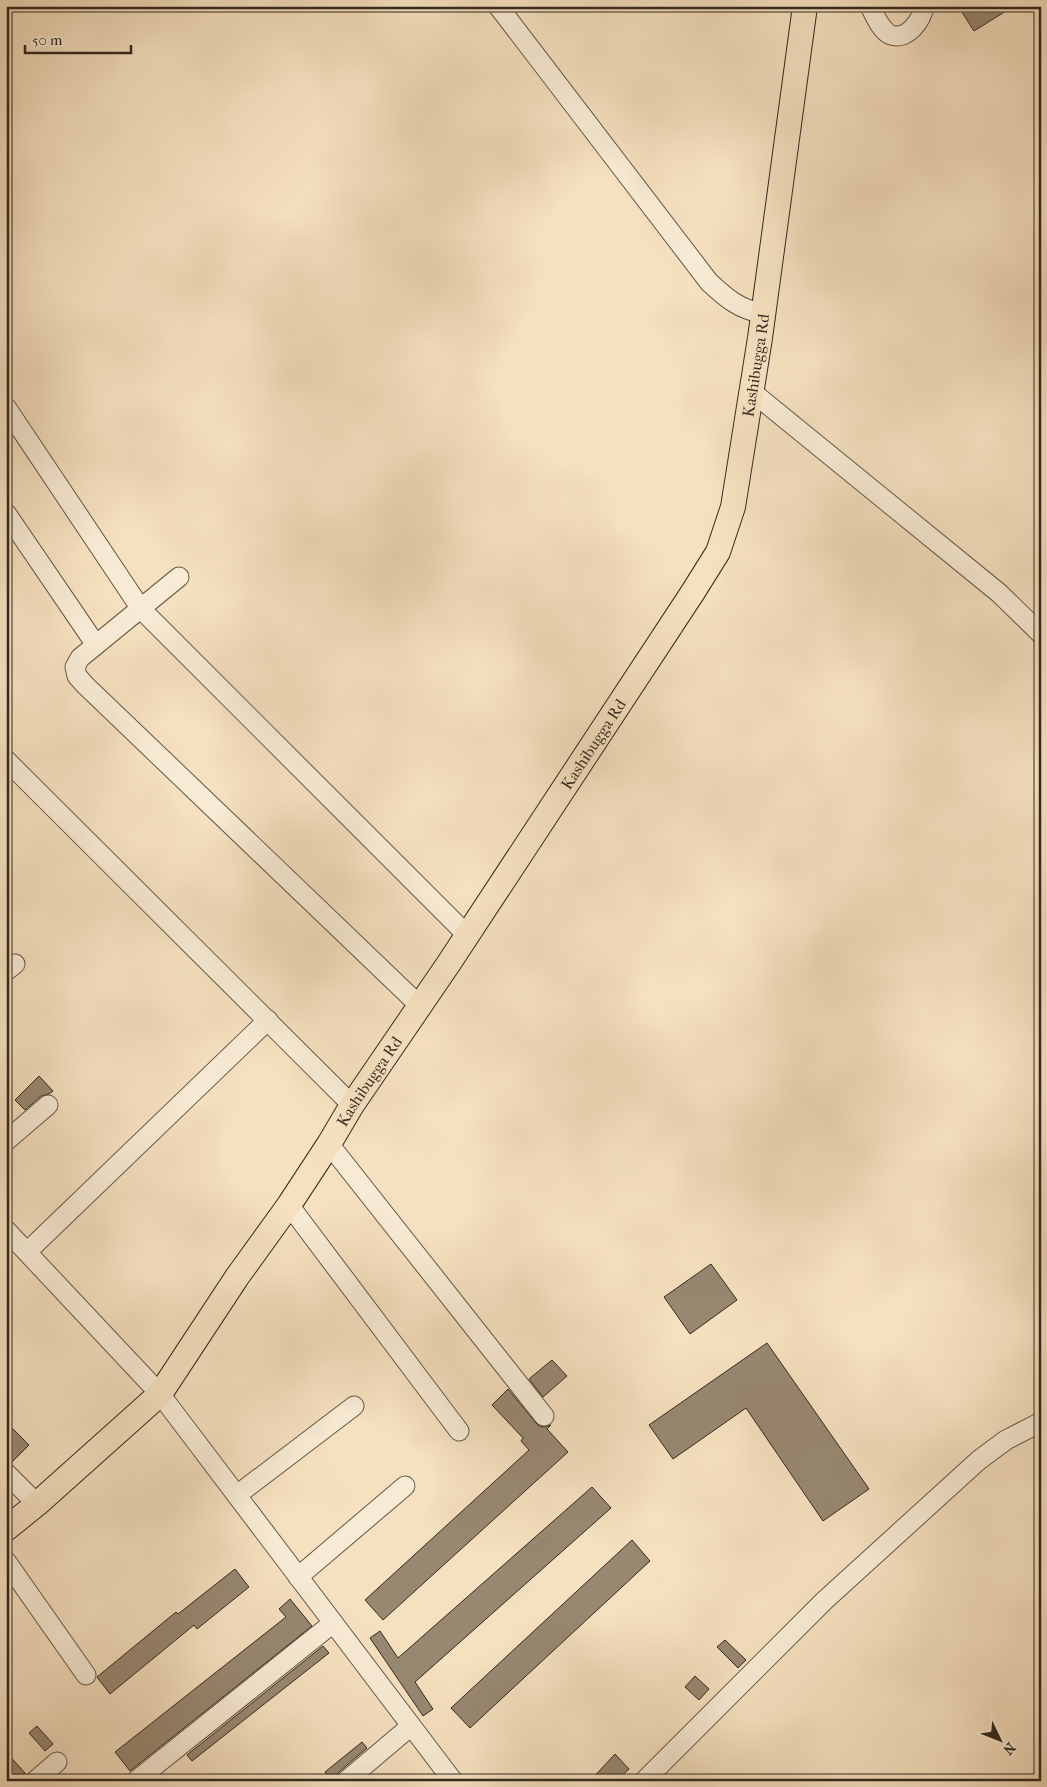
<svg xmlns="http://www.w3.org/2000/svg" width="1047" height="1787" font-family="'IM FELL French Canon',serif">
<rect width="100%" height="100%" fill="#f5e0bf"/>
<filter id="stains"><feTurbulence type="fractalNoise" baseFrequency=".004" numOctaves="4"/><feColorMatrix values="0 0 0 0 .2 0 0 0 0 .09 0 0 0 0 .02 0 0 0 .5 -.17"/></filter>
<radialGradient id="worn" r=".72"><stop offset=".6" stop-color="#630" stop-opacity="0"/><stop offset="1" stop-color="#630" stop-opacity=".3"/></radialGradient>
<!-- building -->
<g fill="#988872" stroke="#33291f">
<polygon points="958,6 1014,6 974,31"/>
<polygon points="39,1076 53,1091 49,1094 41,1096 25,1110 15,1100"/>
<polygon points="711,1264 737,1300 690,1334 664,1297"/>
<polygon points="767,1343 869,1489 823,1521 746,1408 673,1459 649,1425"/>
<polygon points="552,1360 567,1376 543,1397 529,1379"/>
<polygon points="508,1389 536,1423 539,1426 545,1427 551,1425 547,1429 568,1452 383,1620 365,1600 529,1450 521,1441 523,1438 492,1405"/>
<polygon points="6,1422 29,1445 11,1463 6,1462"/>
<polygon points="592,1487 611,1508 415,1682 433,1709 423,1716 370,1638 380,1631 398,1658"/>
<polygon points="632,1540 650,1561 470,1728 451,1708"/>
<polygon points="235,1569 249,1587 197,1629 194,1625 110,1694 97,1677 176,1612 178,1614"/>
<polygon points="290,1599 312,1626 130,1771 115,1752 286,1617 279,1609"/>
<polygon points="725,1640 746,1660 738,1668 717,1647"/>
<polygon points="323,1646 329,1653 192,1761 187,1755"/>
<polygon points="695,1676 709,1689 699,1700 685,1687"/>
<polygon points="37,1726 53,1744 45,1751 29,1733"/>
<polygon points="362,1742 367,1748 339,1772 332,1781 325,1772"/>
<polygon points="6,1752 25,1773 16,1781 6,1781"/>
<polygon points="615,1754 629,1769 616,1781 590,1781"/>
</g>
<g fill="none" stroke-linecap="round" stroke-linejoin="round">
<!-- minor casing -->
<g stroke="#645747" stroke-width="21">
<g id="minor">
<path d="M498,6L709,282C727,299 739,309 764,314"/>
<path d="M870,6C875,16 881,31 891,35C907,41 922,20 924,6"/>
<polyline points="751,391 999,593 1041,634"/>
<polyline points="6,407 141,609 467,935"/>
<polyline points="6,513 96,645"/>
<polyline points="179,577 80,658 75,667 77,676 85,685 420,1006"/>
<polyline points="6,760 352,1105"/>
<polyline points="6,971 15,964"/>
<polyline points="6,1141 48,1105"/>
<polyline points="329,1144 544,1416"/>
<polyline points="289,1205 459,1431"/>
<polyline points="6,1230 160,1394 453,1781"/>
<polyline points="28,1251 268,1020"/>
<polyline points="6,1473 37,1504"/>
<polyline points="237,1495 354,1406"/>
<polyline points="6,1561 86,1675"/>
<polyline points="298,1577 405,1486"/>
<polyline points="137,1780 333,1623"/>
<polyline points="35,1781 57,1762"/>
<polyline points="346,1781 411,1726"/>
<polyline points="644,1781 824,1601 979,1460 1006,1440 1041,1422"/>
</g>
</g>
<!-- major casing -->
<g stroke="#33291f" stroke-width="26">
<g id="major">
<path id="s1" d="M6,1529L37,1504L160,1394L237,1277L289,1205L329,1144L352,1105L449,963L693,592L718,552L733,507L760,338L805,6"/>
</g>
</g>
<!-- minor -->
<use href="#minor" stroke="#f8ebd5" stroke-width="19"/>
<!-- major -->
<use href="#major" stroke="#f5e0bf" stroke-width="24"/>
</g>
<g text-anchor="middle" stroke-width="4.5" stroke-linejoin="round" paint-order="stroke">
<!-- street labels -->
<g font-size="16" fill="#33291f" stroke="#f8ebd5">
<text dy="6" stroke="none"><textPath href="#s1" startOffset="1406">Kashibugga Rd</textPath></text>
<text dy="6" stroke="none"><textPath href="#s1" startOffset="986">Kashibugga Rd</textPath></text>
<text dy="6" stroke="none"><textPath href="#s1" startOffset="581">Kashibugga Rd</textPath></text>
</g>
</g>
<!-- margin -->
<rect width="1047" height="1787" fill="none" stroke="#f5e0bf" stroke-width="25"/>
<rect x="8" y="8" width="1032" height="1772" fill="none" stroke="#33291f" stroke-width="2.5"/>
<rect x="12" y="12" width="1022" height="1762" fill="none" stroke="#33291f"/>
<!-- north arrow -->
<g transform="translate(1000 1740) rotate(133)" stroke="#f8ebd5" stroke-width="4" paint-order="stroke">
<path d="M0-4L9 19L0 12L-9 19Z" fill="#33291f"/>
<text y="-8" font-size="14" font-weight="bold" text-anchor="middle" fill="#33291f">N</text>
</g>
<!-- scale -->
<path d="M25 45v8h106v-8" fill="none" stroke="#33291f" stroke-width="2.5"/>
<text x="32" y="45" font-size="15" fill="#33291f" stroke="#f8ebd5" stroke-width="4" paint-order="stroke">50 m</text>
<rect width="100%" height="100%" filter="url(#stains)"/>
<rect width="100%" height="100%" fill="url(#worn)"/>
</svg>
